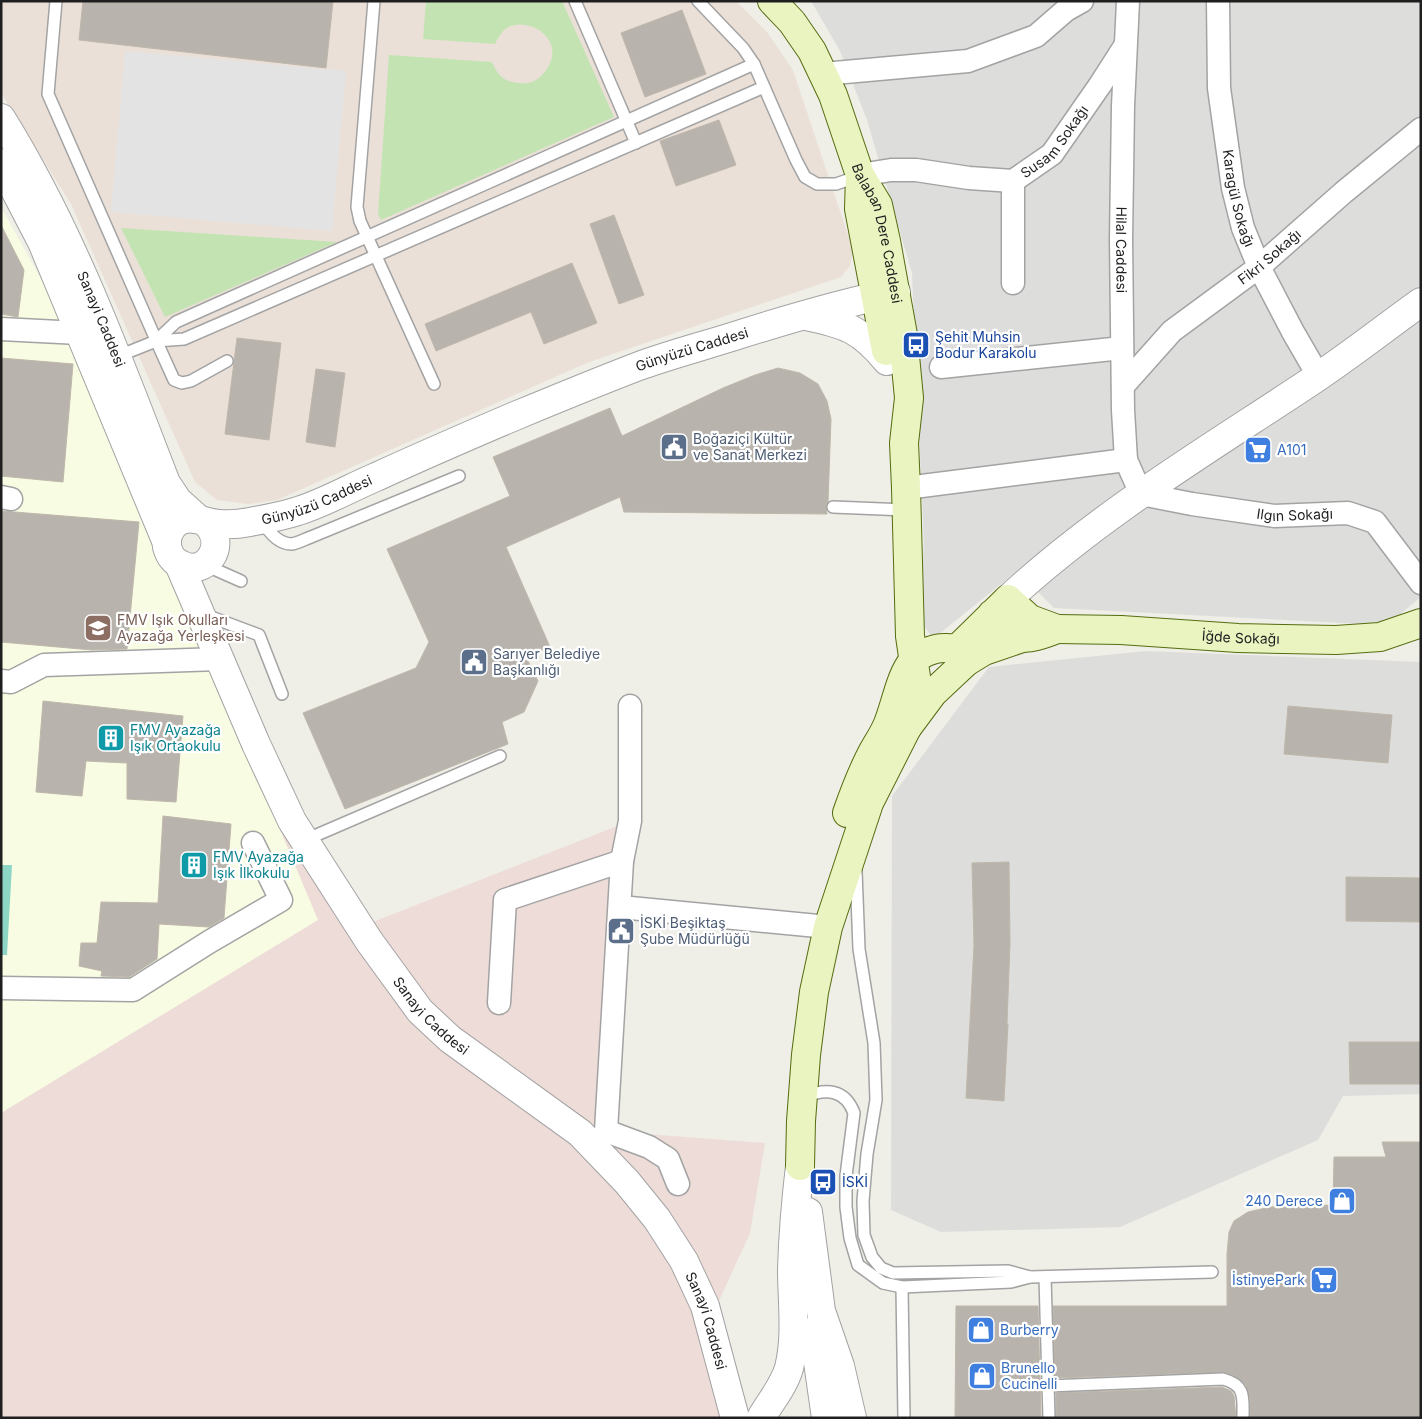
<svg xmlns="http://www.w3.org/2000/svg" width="1422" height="1419" font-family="Inter,sans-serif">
<rect width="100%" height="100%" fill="#efeee7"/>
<!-- residential -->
<g fill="#dddddc">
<polygon points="811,1 1421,1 1421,597 1392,621 1361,624 1054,608 1017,571 933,639 919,618 924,544 912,273 867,120 840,51"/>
<polygon points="1146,651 1421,662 1421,1094 1343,1096 1318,1140 1120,1227 941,1232 891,1210 892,796 989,667"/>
</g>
<!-- commercial -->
<polygon fill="#eedcd8" points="1,207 355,929 630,821 606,1131 765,1143 750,1233 712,1316 720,1418 1,1418"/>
<!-- education -->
<polygon fill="#f8fce3" points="1,207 72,335 318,920 1,1113"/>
<!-- military -->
<polygon fill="#ebe0d8" points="1,1 736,1 767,32 793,70 853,250 850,266 841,277 589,362 277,500 248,504 217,500 195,482 71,204 1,93"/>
<!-- grass -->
<g fill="#c3e4b2">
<path d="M426,1H562L614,117L381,220L378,214L389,55L492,62C498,76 504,82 520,83C528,84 535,82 541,76C575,41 524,11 503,31C500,35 497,40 495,44L423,39Z"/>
<polygon points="121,228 337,242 165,317"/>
</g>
<!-- pitch -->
<polygon fill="#8dd6c5" points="1,865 12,865 7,955 1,955"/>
<!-- parking -->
<polygon fill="#e3e3e3" points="125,51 346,71 332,231 111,212"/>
<!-- building -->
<g fill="#b8b4ad" stroke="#bfb7aa">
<polygon points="83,1 333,1 326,68 79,40"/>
<polygon points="682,10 706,74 645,97 621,33"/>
<polygon points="719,120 736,165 676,186 660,141"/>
<polygon points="614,215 644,295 619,304 590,224"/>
<polygon points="1,225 24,270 18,317 1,314"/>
<polygon points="572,263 597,323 544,344 531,312 436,351 425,324"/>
<polygon points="237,338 281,343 269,440 225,434"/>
<polygon points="1,358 73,364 63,482 1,476"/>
<polygon points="778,368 800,373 818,384 827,401 831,419 828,502 826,506 827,514 624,512 620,497 506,547 550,647 526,657 538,681 524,712 502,722 508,744 345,809 303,713 416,668 429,642 387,549 510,496 493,457 610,408 622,436 723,388 755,375"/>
<polygon points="316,369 345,373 335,447 306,442"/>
<polygon points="2,511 139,522 127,649 92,650 1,642"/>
<polygon points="43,701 183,716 176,802 127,799 127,763 86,761 82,796 36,792"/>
<polygon points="1288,706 1392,715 1388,763 1284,754"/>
<polygon points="163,816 231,824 224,918 209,927 159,924 157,959 129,977 101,976 102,971 79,966 81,943 97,943 101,902 158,903"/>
<polygon points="1009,862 1010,943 1007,1024 1008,1024 1004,1101 966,1098 974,945 972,863"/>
<polygon points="1346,877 1421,878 1421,922 1346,921"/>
<polygon points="1349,1042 1421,1042 1421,1084 1350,1084"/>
<polygon points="1382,1142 1421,1142 1421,1418 1250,1418 1250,1398 1246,1385 1234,1375 1223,1372 1055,1378 1053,1306 1227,1306 1227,1254 1229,1232 1234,1221 1248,1212 1270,1207 1333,1205 1334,1157 1386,1157"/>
<polygon points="956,1306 1038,1306 1041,1418 955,1418"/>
<polygon points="1222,1387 1231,1391 1234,1396 1236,1418 1056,1418 1056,1393"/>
</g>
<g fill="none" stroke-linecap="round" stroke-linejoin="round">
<!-- service casing -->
<g stroke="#a3a3a3" stroke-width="14">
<g id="service">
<polyline points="56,1 48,94 160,349 174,380 182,383 191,381 227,361"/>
<polyline points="374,1 357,207 360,221 434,384"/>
<polyline points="575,1 636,143"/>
<polyline points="698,1 743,48 754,64 796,160 805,177 817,184 836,184 859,176"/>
<polyline points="754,64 176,322 156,341 184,339 764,87"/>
<polyline points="116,357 156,341"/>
<polyline points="833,507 906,510"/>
<path d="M262,520C268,531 277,544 292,544C298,543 305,539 311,537L459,476"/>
<polyline points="205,565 241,581"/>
<polyline points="203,614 259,635 282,694"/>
<polyline points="305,840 500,756"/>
<path d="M804,1097C826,1088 845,1089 854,1113L846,1176V1207L850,1238L858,1265L883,1283L902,1287L1011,1282L1030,1277L1008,1271L893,1273L881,1268L872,1257L864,1235L863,1201L867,1154L876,1100L874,1043L859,949L856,871"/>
<polyline points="1030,1277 1212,1272"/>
<polyline points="1045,1277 1049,1418"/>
<polyline points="902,1287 904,1418"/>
<path d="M1048,1386L1223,1379C1246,1385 1243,1398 1243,1418"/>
</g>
</g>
<!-- minor casing -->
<g stroke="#a3a3a3" stroke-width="25">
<g id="minor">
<path id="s1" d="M1128,1L1123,106L1121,239L1123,410L1126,460L1141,494L1192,504L1274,516L1348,513L1375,522L1421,583"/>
<path id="s2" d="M1218,1L1219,88L1233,188L1243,228L1259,267L1293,332L1319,377"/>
<polyline points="823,74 968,61 1036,36 1066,10 1082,1"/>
<path id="s3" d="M860,175L891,170H916L969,178L1013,181L1052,154L1100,85L1125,46"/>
<polyline points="1013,181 1013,283"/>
<polyline points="1,329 79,333"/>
<polyline points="941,367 1122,348"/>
<path id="s4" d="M1123,386L1172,331L1259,267L1344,192L1421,129"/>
<polyline points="906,488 1126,460"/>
<polyline points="1,497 11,499"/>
<polyline points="1,681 11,682 44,665 219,659"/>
<polyline points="630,706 630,821 622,861 606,1131 649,1147 668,1159 678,1184"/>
<polyline points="620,907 828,927"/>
<polyline points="1,988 133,990 209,942 281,900 253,843"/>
<polyline points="499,1003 505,900 622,861"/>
</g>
</g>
<!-- tertiary casing -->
<g stroke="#a3a3a3" stroke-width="30">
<g id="tertiary">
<path id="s5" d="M1,118C72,232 118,359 166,483L178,501L198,519"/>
<polyline points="1,163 42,242 167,543"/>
<path d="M806,316C845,324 861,329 887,361"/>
<path id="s6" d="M205,522C230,544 205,579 180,564C173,561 169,554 167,547C166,539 168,532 173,526C187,511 203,523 219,524C230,525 240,524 250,522C266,519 283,516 298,511C324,503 350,488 376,477C422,456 468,436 515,416C556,399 597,382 639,366C672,354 707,345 741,334C792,318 843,303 896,292"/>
<path id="s7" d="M179,564L256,744L292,821L369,941L420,1011L450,1039L580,1133L627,1182L657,1219L684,1261L705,1306L735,1418"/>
<path d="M1008,599C1101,513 1211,448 1316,378C1352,354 1386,327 1421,302"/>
<polyline points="808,1212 821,1311 840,1366 852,1418"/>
<polyline points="820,1325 818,1362 826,1418"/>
<path d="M761,1418C770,1402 784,1386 789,1368C797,1336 792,1301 792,1269C793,1234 796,1200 800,1166"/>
</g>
</g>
<!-- secondary casing -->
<g stroke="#556d10" stroke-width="30">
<g id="secondary">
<path id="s8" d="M772,1L792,22L812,51L833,95L860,175L878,205L886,241L903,335L909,398L904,443L906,488L910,636L917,684L907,728"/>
<polyline points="860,175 859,209 886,351"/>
<path id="s9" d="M1057,629L1121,630L1238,638L1336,640L1380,637L1421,623"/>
<path d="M957,649L1008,599L1030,619L1057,629C1024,642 1014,643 992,614"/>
<path d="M847,813C854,793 862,772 872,753C877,744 883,735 887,726C895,708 900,676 912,662C920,653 936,647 947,648C958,648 963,652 966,662"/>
<polyline points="800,1166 801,1121 806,1055 814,992 828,927 869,803 907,728 933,693 966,662 984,651 1022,638"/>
</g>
</g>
<!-- service -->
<use href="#service" stroke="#fff" stroke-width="11"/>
<!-- minor -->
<use href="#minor" stroke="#fff" stroke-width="22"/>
<!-- tertiary -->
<use href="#tertiary" stroke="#fff" stroke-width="28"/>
<!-- secondary -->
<use href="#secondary" stroke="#e9f4c0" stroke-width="28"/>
</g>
<!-- icons -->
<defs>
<g id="bus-square" transform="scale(1.4375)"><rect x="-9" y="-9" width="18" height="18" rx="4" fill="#1a4fb4" stroke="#fff"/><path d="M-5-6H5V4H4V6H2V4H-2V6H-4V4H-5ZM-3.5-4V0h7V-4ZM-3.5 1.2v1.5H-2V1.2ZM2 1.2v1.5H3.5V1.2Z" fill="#fff"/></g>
<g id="civic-square" transform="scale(1.4375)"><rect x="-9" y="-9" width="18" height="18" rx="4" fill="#5c6f8a" stroke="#fff"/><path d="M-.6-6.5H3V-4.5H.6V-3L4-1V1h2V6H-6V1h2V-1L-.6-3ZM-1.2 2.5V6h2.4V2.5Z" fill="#fff"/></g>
<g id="supermarket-square" transform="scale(1.4375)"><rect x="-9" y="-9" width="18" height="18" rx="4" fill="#3f7fe0" stroke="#fff"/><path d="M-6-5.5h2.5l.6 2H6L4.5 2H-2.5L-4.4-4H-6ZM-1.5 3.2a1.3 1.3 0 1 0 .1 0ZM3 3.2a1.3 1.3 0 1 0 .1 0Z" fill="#fff"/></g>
<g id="school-square" transform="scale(1.4375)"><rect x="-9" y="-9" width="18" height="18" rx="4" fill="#8d6e63" stroke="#fff"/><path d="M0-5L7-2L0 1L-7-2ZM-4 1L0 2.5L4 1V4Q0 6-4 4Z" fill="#fff"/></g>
<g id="building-square" transform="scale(1.4375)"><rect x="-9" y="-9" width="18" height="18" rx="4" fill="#0f9aa8" stroke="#fff"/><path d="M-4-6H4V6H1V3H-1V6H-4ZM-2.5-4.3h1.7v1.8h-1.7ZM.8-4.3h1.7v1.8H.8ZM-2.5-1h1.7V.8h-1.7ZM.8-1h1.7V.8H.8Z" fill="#fff"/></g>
<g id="shop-square" transform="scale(1.4375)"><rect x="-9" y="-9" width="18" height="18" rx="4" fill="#3f7fe0" stroke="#fff"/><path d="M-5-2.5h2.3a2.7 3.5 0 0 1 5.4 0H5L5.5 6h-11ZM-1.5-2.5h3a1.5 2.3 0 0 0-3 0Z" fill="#fff"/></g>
</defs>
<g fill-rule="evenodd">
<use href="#bus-square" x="916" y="345"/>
<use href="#civic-square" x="674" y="447"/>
<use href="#supermarket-square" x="1258" y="450"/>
<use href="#school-square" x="98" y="628"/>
<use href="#civic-square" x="474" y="662"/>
<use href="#building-square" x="111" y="738"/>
<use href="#building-square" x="194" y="865"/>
<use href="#civic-square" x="621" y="931"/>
<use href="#bus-square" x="823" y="1182"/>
<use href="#shop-square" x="1342" y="1201"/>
<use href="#supermarket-square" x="1324" y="1280"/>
<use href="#shop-square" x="981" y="1330"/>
<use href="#shop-square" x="982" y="1376"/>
</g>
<g text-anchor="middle" stroke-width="4.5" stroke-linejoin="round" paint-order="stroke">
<!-- street labels -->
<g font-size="14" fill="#1f1f1f" stroke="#fff">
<text dy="5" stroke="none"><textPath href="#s3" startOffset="212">Susam Sokağı</textPath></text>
<text dy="5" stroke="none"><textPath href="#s2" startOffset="199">Karagül Sokağı</textPath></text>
<text dy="5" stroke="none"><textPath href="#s1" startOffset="249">Hilal Caddesi</textPath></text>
<text dy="5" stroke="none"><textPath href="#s8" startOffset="259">Balaban Dere Caddesi</textPath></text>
<text dy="5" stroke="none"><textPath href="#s4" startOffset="196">Fikri Sokağı</textPath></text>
<text dy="5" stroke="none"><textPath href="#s5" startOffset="225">Sanayi Caddesi</textPath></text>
<text dy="5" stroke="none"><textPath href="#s6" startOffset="674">Günyüzü Caddesi</textPath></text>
<text dy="5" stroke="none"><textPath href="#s6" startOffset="269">Günyüzü Caddesi</textPath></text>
<text dy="5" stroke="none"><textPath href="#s1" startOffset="652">Ilgın Sokağı</textPath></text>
<text dy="5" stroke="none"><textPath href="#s9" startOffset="184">İğde Sokağı</textPath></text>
<text dy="5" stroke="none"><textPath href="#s7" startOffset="521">Sanayi Caddesi</textPath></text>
<text dy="5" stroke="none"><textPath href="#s7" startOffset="941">Sanayi Caddesi</textPath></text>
</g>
<!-- transit labels -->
<g font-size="14" fill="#164399" stroke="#fff" text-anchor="start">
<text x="935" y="342">Şehit Muhsin<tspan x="935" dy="16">Bodur Karakolu</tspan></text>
<text x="842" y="1187">İSKİ</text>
</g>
<!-- service labels -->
<g font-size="14" fill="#4e5e75" stroke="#fff" text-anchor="start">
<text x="693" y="444">Boğaziçi Kültür<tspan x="693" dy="16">ve Sanat Merkezi</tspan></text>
<text x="493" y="659">Sarıyer Belediye<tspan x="493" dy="16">Başkanlığı</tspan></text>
<text x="640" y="928">İSKİ Beşiktaş<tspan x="640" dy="16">Şube Müdürlüğü</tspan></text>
</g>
<!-- shop labels -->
<g font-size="14" fill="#366cbe" stroke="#fff" text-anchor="start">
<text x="1277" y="455">A101</text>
<text x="1323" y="1206" text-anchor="end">240 Derece</text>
<text x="1305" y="1285" text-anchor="end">İstinyePark</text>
<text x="1000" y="1335">Burberry</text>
<text x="1001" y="1373">Brunello<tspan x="1001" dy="16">Cucinelli</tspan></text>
</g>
<!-- education labels -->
<g font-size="14" fill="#785e54" stroke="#fff" text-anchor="start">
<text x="117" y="625">FMV Işık Okulları<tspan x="117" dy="16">Ayazağa Yerleşkesi</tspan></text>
</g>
<!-- culture labels -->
<g font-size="14" fill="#0d838f" stroke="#fff" text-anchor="start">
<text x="130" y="735">FMV Ayazağa<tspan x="130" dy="16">Işık Ortaokulu</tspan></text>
<text x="213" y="862">FMV Ayazağa<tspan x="213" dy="16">Işık İlkokulu</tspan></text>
</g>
</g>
<!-- border -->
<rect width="1422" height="1419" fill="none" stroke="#1f1f1f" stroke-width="5"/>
</svg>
